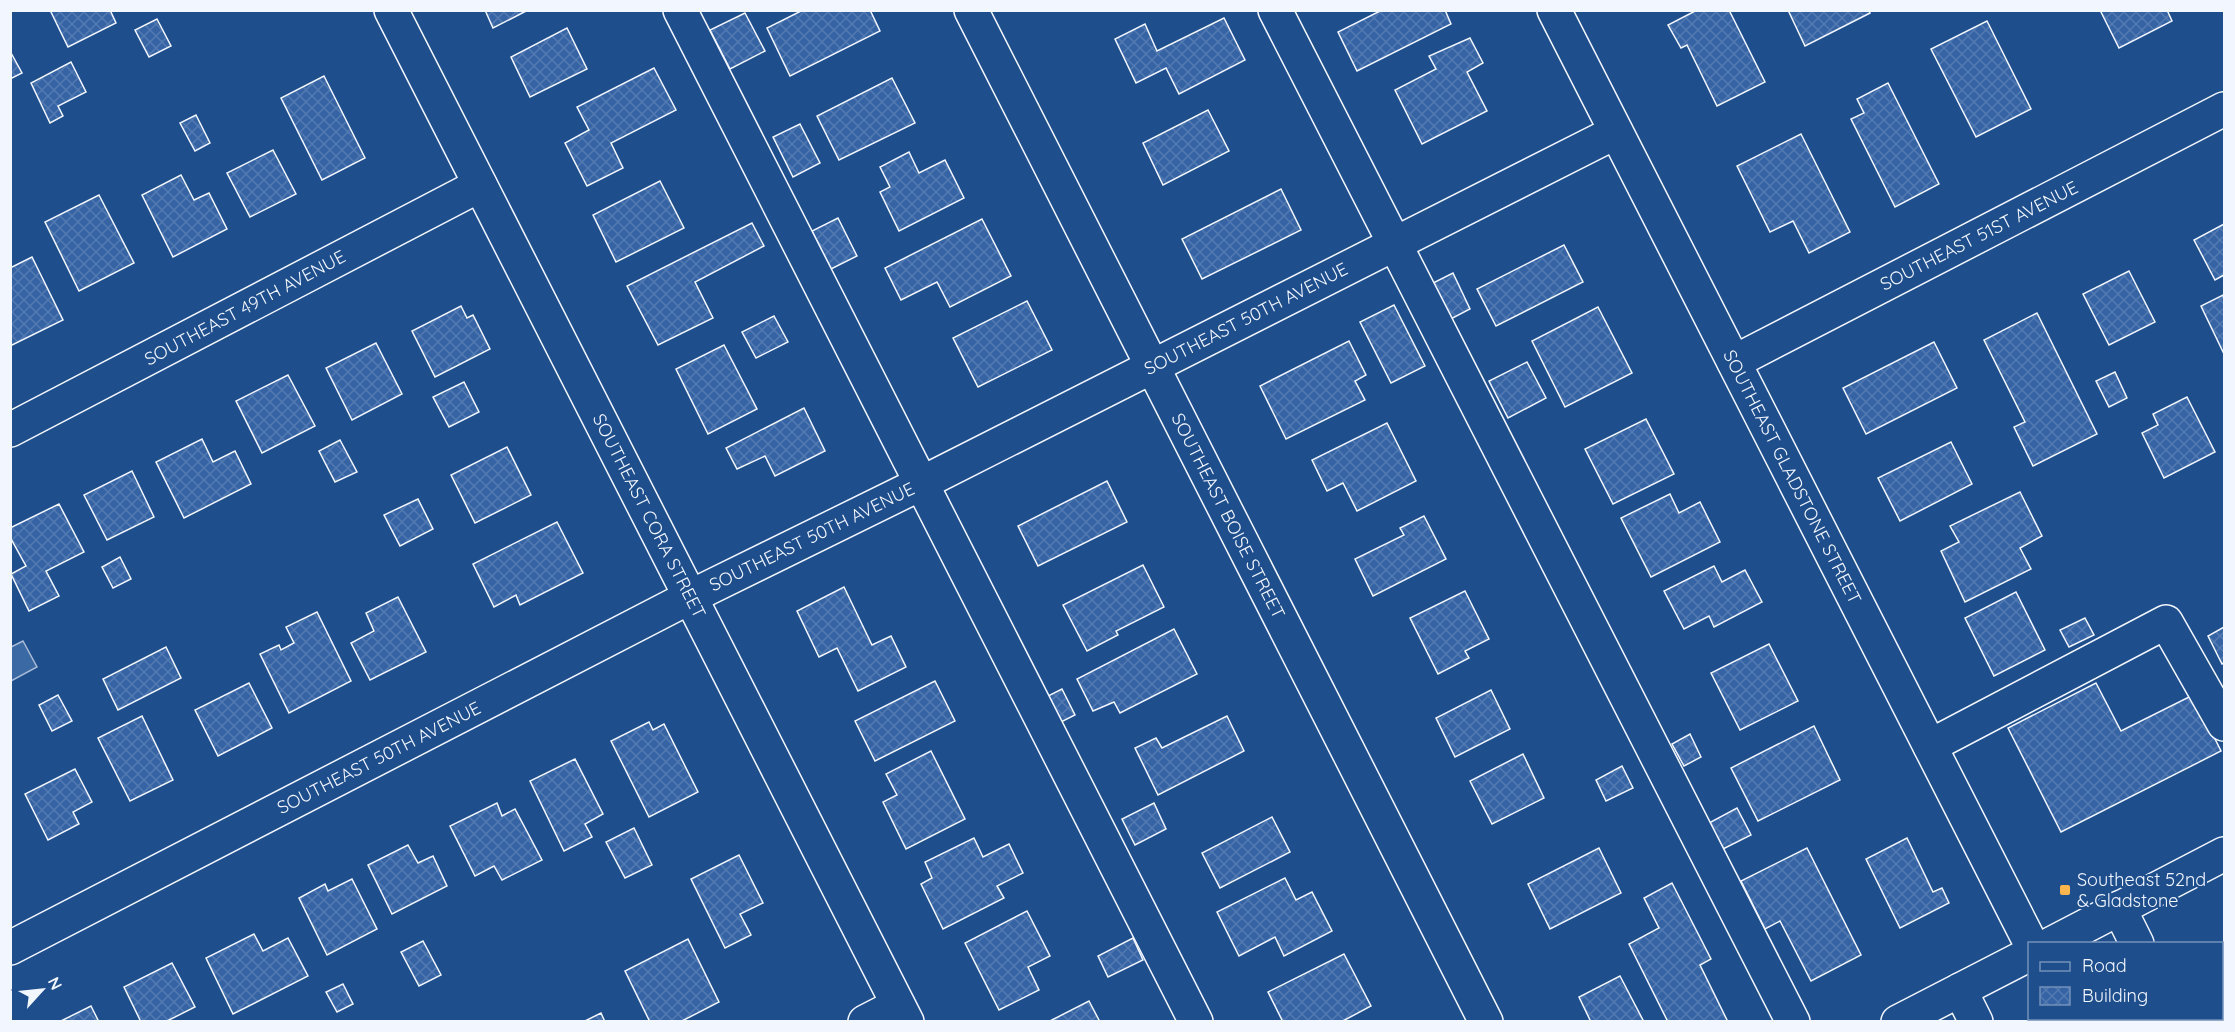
<svg xmlns="http://www.w3.org/2000/svg" width="2235" height="1032" font-family="Quicksand,sans-serif">
<defs>
<pattern id="building-cross-hatch" width="8" height="8" patternUnits="userSpaceOnUse" patternTransform="scale(1.5)"><rect width="8" height="8" fill="#3563a3"/><path d="M0 0l8 8M0 8l8-8" fill="none" stroke="#537ab1"/></pattern>
</defs>
<rect width="100%" height="100%" fill="#1f4e8c"/>
<!-- water -->
<polygon fill="#3b69a3" stroke="#a8bbd7" stroke-width="1.5" points="23,641 37,667 11,681 11,647"/>
<!-- building -->
<g fill="url(#building-cross-hatch)" stroke="#f2f6ff" stroke-width="1.5">
<polygon points="50,10 110,10 116,23 68,47"/>
<polygon points="485,10 528,10 493,28"/>
<polygon points="803,10 870,10 880,31 790,76 767,28"/>
<polygon points="1382,10 1445,10 1451,24 1357,71 1338,32"/>
<polygon points="1697,10 1729,10 1765,82 1717,106 1687,45 1681,48 1668,25"/>
<polygon points="1788,10 1869,10 1870,13 1805,46"/>
<polygon points="2100,10 2167,10 2172,21 2119,48"/>
<polygon points="745,13 765,51 730,69 710,30"/>
<polygon points="1224,18 1245,60 1179,94 1166,68 1136,83 1115,39 1145,24 1157,51"/>
<polygon points="157,19 171,46 149,57 135,30"/>
<polygon points="1987,21 2031,109 1976,137 1931,49"/>
<polygon points="567,28 587,69 530,97 511,57"/>
<polygon points="1470,38 1483,63 1467,72 1487,111 1422,144 1395,90 1436,69 1429,56"/>
<polygon points="10,51 22,73 10,79"/>
<polygon points="71,62 86,92 58,106 63,116 50,123 31,83"/>
<polygon points="654,68 676,110 611,143 623,168 587,186 565,143 589,130 577,107"/>
<polygon points="324,76 365,158 322,180 281,98"/>
<polygon points="892,78 915,123 839,160 817,116"/>
<polygon points="1888,83 1939,184 1895,207 1851,119 1864,113 1857,99"/>
<polygon points="1208,110 1229,151 1163,185 1143,143"/>
<polygon points="196,115 210,143 195,151 180,123"/>
<polygon points="800,124 820,163 793,177 773,137"/>
<polygon points="1801,134 1850,232 1809,253 1793,221 1770,232 1737,166"/>
<polygon points="273,150 296,194 250,217 227,173"/>
<polygon points="909,152 919,173 945,160 964,198 899,231 880,192 890,187 880,167"/>
<polygon points="181,175 194,200 209,193 227,229 173,257 142,195"/>
<polygon points="660,181 684,228 616,262 593,215"/>
<polygon points="1281,189 1301,230 1202,279 1182,239"/>
<polygon points="99,195 134,263 79,291 45,222"/>
<polygon points="838,218 857,256 831,269 812,231"/>
<polygon points="982,219 1011,276 950,307 937,282 901,300 885,268"/>
<polygon points="752,223 764,246 695,282 713,318 658,345 627,286"/>
<polygon points="2224,224 2224,275 2215,280 2194,240"/>
<polygon points="1564,245 1583,282 1496,326 1477,289"/>
<polygon points="32,257 63,320 10,346 10,268"/>
<polygon points="2129,271 2155,322 2109,345 2083,294"/>
<polygon points="1453,273 1470,309 1445,322 1427,286"/>
<polygon points="2223,295 2224,299 2224,354 2201,306"/>
<polygon points="1027,301 1052,350 978,387 953,338"/>
<polygon points="1394,305 1425,366 1391,383 1360,322"/>
<polygon points="461,306 467,318 473,315 490,349 435,377 412,331"/>
<polygon points="1598,307 1632,373 1565,407 1532,341"/>
<polygon points="2037,313 2097,434 2033,466 2014,427 2025,422 1984,340"/>
<polygon points="774,316 788,342 756,358 742,332"/>
<polygon points="1349,341 1366,375 1355,381 1365,400 1286,439 1260,386"/>
<polygon points="1934,342 1957,388 1866,434 1843,388"/>
<polygon points="376,343 402,394 352,420 326,368"/>
<polygon points="724,345 757,409 708,434 676,369"/>
<polygon points="1527,362 1546,398 1508,418 1489,381"/>
<polygon points="2115,372 2127,398 2109,407 2096,381"/>
<polygon points="288,375 315,426 262,453 236,401"/>
<polygon points="464,382 479,412 449,427 433,397"/>
<polygon points="2187,397 2215,452 2164,478 2142,433 2158,425 2153,414"/>
<polygon points="804,408 825,451 775,476 765,456 737,469 726,448"/>
<polygon points="1646,419 1674,474 1613,504 1585,449"/>
<polygon points="1387,423 1416,481 1357,511 1343,483 1327,491 1312,460"/>
<polygon points="202,439 213,462 235,451 251,484 184,518 156,462"/>
<polygon points="340,440 357,472 335,482 319,451"/>
<polygon points="1951,442 1972,484 1900,521 1878,478"/>
<polygon points="507,447 531,495 475,523 451,475"/>
<polygon points="132,471 154,517 107,540 84,495"/>
<polygon points="1107,481 1127,522 1038,566 1018,526"/>
<polygon points="2020,492 2042,536 2020,548 2031,569 1965,602 1941,551 1959,542 1950,526"/>
<polygon points="1670,494 1679,513 1700,502 1720,542 1651,577 1621,518"/>
<polygon points="418,499 433,529 400,546 384,515"/>
<polygon points="59,504 84,552 46,571 59,596 29,611 11,574 26,566 10,537 10,528"/>
<polygon points="1424,516 1446,559 1373,596 1355,559 1404,535 1400,528"/>
<polygon points="557,522 583,573 520,605 516,595 494,607 473,564"/>
<polygon points="120,557 131,579 113,588 102,567"/>
<polygon points="1143,565 1164,607 1116,631 1118,635 1087,651 1063,605"/>
<polygon points="1714,566 1722,582 1745,570 1762,602 1714,627 1709,616 1684,629 1664,591"/>
<polygon points="844,587 872,645 891,636 906,667 858,691 837,648 819,657 797,611"/>
<polygon points="1465,591 1489,639 1465,651 1469,658 1438,674 1410,618"/>
<polygon points="2016,592 2045,650 1994,676 1965,618"/>
<polygon points="398,597 426,652 370,680 351,643 374,631 366,613"/>
<polygon points="317,612 351,681 289,713 260,654 279,645 281,650 294,643 286,627"/>
<polygon points="2085,618 2094,635 2069,647 2060,630"/>
<polygon points="2224,627 2224,663 2222,664 2208,636"/>
<polygon points="1174,629 1197,674 1120,713 1114,702 1093,711 1077,679"/>
<polygon points="1769,644 1798,701 1740,730 1711,673"/>
<polygon points="166,647 181,678 118,710 103,679"/>
<polygon points="935,681 955,721 875,761 855,721"/>
<polygon points="249,683 272,728 218,756 195,710"/>
<polygon points="2096,683 2121,731 2193,695 2221,751 2061,832 2008,728"/>
<polygon points="1062,689 1075,715 1057,724 1044,698"/>
<polygon points="1491,690 1510,729 1455,757 1436,718"/>
<polygon points="58,695 72,721 52,731 39,705"/>
<polygon points="142,716 173,780 130,801 98,738"/>
<polygon points="1227,716 1244,751 1158,795 1135,748 1156,738 1162,748"/>
<polygon points="649,722 653,730 664,724 698,792 649,817 611,741"/>
<polygon points="1814,726 1840,780 1758,821 1731,768"/>
<polygon points="1690,734 1701,757 1684,766 1672,744"/>
<polygon points="931,751 965,819 906,849 883,802 897,795 886,774"/>
<polygon points="1523,754 1544,798 1492,824 1470,781"/>
<polygon points="575,759 603,814 585,824 592,837 564,851 530,781"/>
<polygon points="1622,766 1633,788 1606,801 1596,780"/>
<polygon points="75,769 92,802 73,812 79,824 48,840 25,794"/>
<polygon points="497,803 502,816 515,809 542,860 502,880 494,866 475,876 450,826"/>
<polygon points="1154,803 1166,829 1135,845 1122,819"/>
<polygon points="1737,808 1751,835 1723,849 1709,823"/>
<polygon points="1272,817 1290,852 1220,888 1202,853"/>
<polygon points="634,828 652,865 625,878 606,842"/>
<polygon points="974,838 983,857 1009,844 1023,873 997,886 1004,898 943,929 921,884 932,878 925,862"/>
<polygon points="1907,838 1933,892 1942,888 1949,903 1900,928 1866,859"/>
<polygon points="408,845 418,863 433,856 447,886 392,914 368,865"/>
<polygon points="1599,848 1621,893 1550,929 1528,884"/>
<polygon points="1807,848 1861,955 1811,981 1780,921 1765,929 1741,881"/>
<polygon points="739,855 763,903 740,914 751,935 725,948 691,879"/>
<polygon points="1285,878 1296,900 1312,892 1332,931 1284,956 1275,937 1239,956 1217,912"/>
<polygon points="352,879 377,929 327,955 299,898 325,884 328,891"/>
<polygon points="1672,883 1711,959 1700,965 1728,1022 1668,1022 1629,944 1659,928 1644,898"/>
<polygon points="1027,911 1050,956 1028,967 1039,990 999,1010 965,943"/>
<polygon points="254,934 263,951 288,938 308,976 233,1014 206,958"/>
<polygon points="1133,938 1143,960 1108,977 1098,956"/>
<polygon points="688,939 719,1002 680,1022 650,1022 625,971"/>
<polygon points="423,941 441,975 419,986 401,952"/>
<polygon points="1344,954 1371,1006 1341,1022 1283,1022 1268,992"/>
<polygon points="172,963 195,1007 165,1022 141,1022 124,987"/>
<polygon points="2224,969 2224,1022 2205,1022 2203,1018 2222,1018 2222,970"/>
<polygon points="1620,976 1644,1022 1591,1022 1579,997"/>
<polygon points="343,984 353,1004 337,1012 326,992"/>
<polygon points="1089,1001 1100,1022 1048,1022"/>
<polygon points="91,1006 99,1022 59,1022"/>
<polygon points="601,1013 605,1022 583,1022"/>
<polygon points="2099,1018 2157,1018 2158,1022 2101,1022"/>
</g>
<g fill="none" stroke-linecap="round" stroke-linejoin="round">
<!-- minor casing -->
<g stroke="#f2f6ff" stroke-width="36">
<g id="minor">
<polyline points="391,10 907,1022"/>
<polyline points="680,10 1196,1022"/>
<polyline points="971,10 1486,1022"/>
<polyline points="1275,10 1793,1022"/>
<polyline points="1554,10 2031,944"/>
<polyline points="1734,362 2224,109"/>
<polyline points="10,430 480,185"/>
<polyline points="1930,746 2166,622 2224,724"/>
<polyline points="2119,908 2137,944"/>
<polyline points="10,948 690,597 922,483 1616,132"/>
<polyline points="1960,990 1976,1022"/>
<polyline points="2174,1018 2176,1022"/>
<polyline points="865,1022 898,1005"/>
</g>
</g>
<!-- major casing -->
<g stroke="#f2f6ff" stroke-width="36">
<g id="major">
<polyline points="2051,944 2224,854"/>
<polyline points="1898,1022 2030,954"/>
</g>
</g>
<!-- minor -->
<use href="#minor" stroke="#1f4e8c" stroke-width="33"/>
<!-- major -->
<use href="#major" stroke="#1f4e8c" stroke-width="33"/>
</g>
<!-- markers -->
<rect fill="#ffb74d" stroke="#1f4e8c" stroke-width="2" x="2059" y="884" width="12" height="12" rx="3"/>
<g text-anchor="middle" stroke-width="4.5" stroke-linejoin="round" paint-order="stroke">
<!-- street labels -->
<g font-size="18" fill="#f2f6ff" stroke="#1f4e8c">
<text transform="translate(1979 236) rotate(-27)" y="6">SOUTHEAST 51ST AVENUE</text>
<text transform="translate(245 308) rotate(-28)" y="6">SOUTHEAST 49TH AVENUE</text>
<text transform="translate(1246 319) rotate(-27)" y="6">SOUTHEAST 50TH AVENUE</text>
<text transform="translate(1792 477) rotate(63)" y="6">SOUTHEAST GLADSTONE STREET</text>
<text transform="translate(649 516) rotate(63)" y="6">SOUTHEAST CORA STREET</text>
<text transform="translate(1228 516) rotate(63)" y="6">SOUTHEAST BOISE STREET</text>
<text transform="translate(812 537) rotate(-26)" y="6">SOUTHEAST 50TH AVENUE</text>
<text transform="translate(379 758) rotate(-27)" y="6">SOUTHEAST 50TH AVENUE</text>
</g>
<!-- poi labels -->
<g font-size="18" fill="#f2f6ff" stroke="#1f4e8c" text-anchor="start">
<text x="2077" y="886">Southeast 52nd<tspan x="2077" dy="21">&amp; Gladstone</tspan></text>
</g>
</g>
<!-- border -->
<rect width="2235" height="1032" fill="none" stroke="#f2f6ff" stroke-width="24"/>
<!-- legend -->
<rect x="2028" y="942" width="195" height="78" fill="#1f4e8c" stroke="#7391ba" stroke-width="1.5"/>
<rect x="2040" y="962" width="30" height="9" fill="#1f4e8c" stroke="#7391ba" stroke-width="1.5"/>
<text x="2082" y="972" font-size="18" fill="#f2f6ff">Road</text>
<rect x="2040" y="987" width="30" height="18" fill="url(#building-cross-hatch)" stroke="#7391ba" stroke-width="1.5"/>
<text x="2082" y="1002" font-size="18" fill="#f2f6ff">Building</text>
<!-- north arrow -->
<g transform="translate(42 990) rotate(63)" stroke="#1f4e8c" stroke-width="4.5" paint-order="stroke">
<path d="M0-4.5L10 22L0 15L-10 22Z" fill="#f2f6ff"/>
<text y="-9" font-size="16" font-weight="bold" text-anchor="middle" fill="#f2f6ff">N</text>
</g>
</svg>
